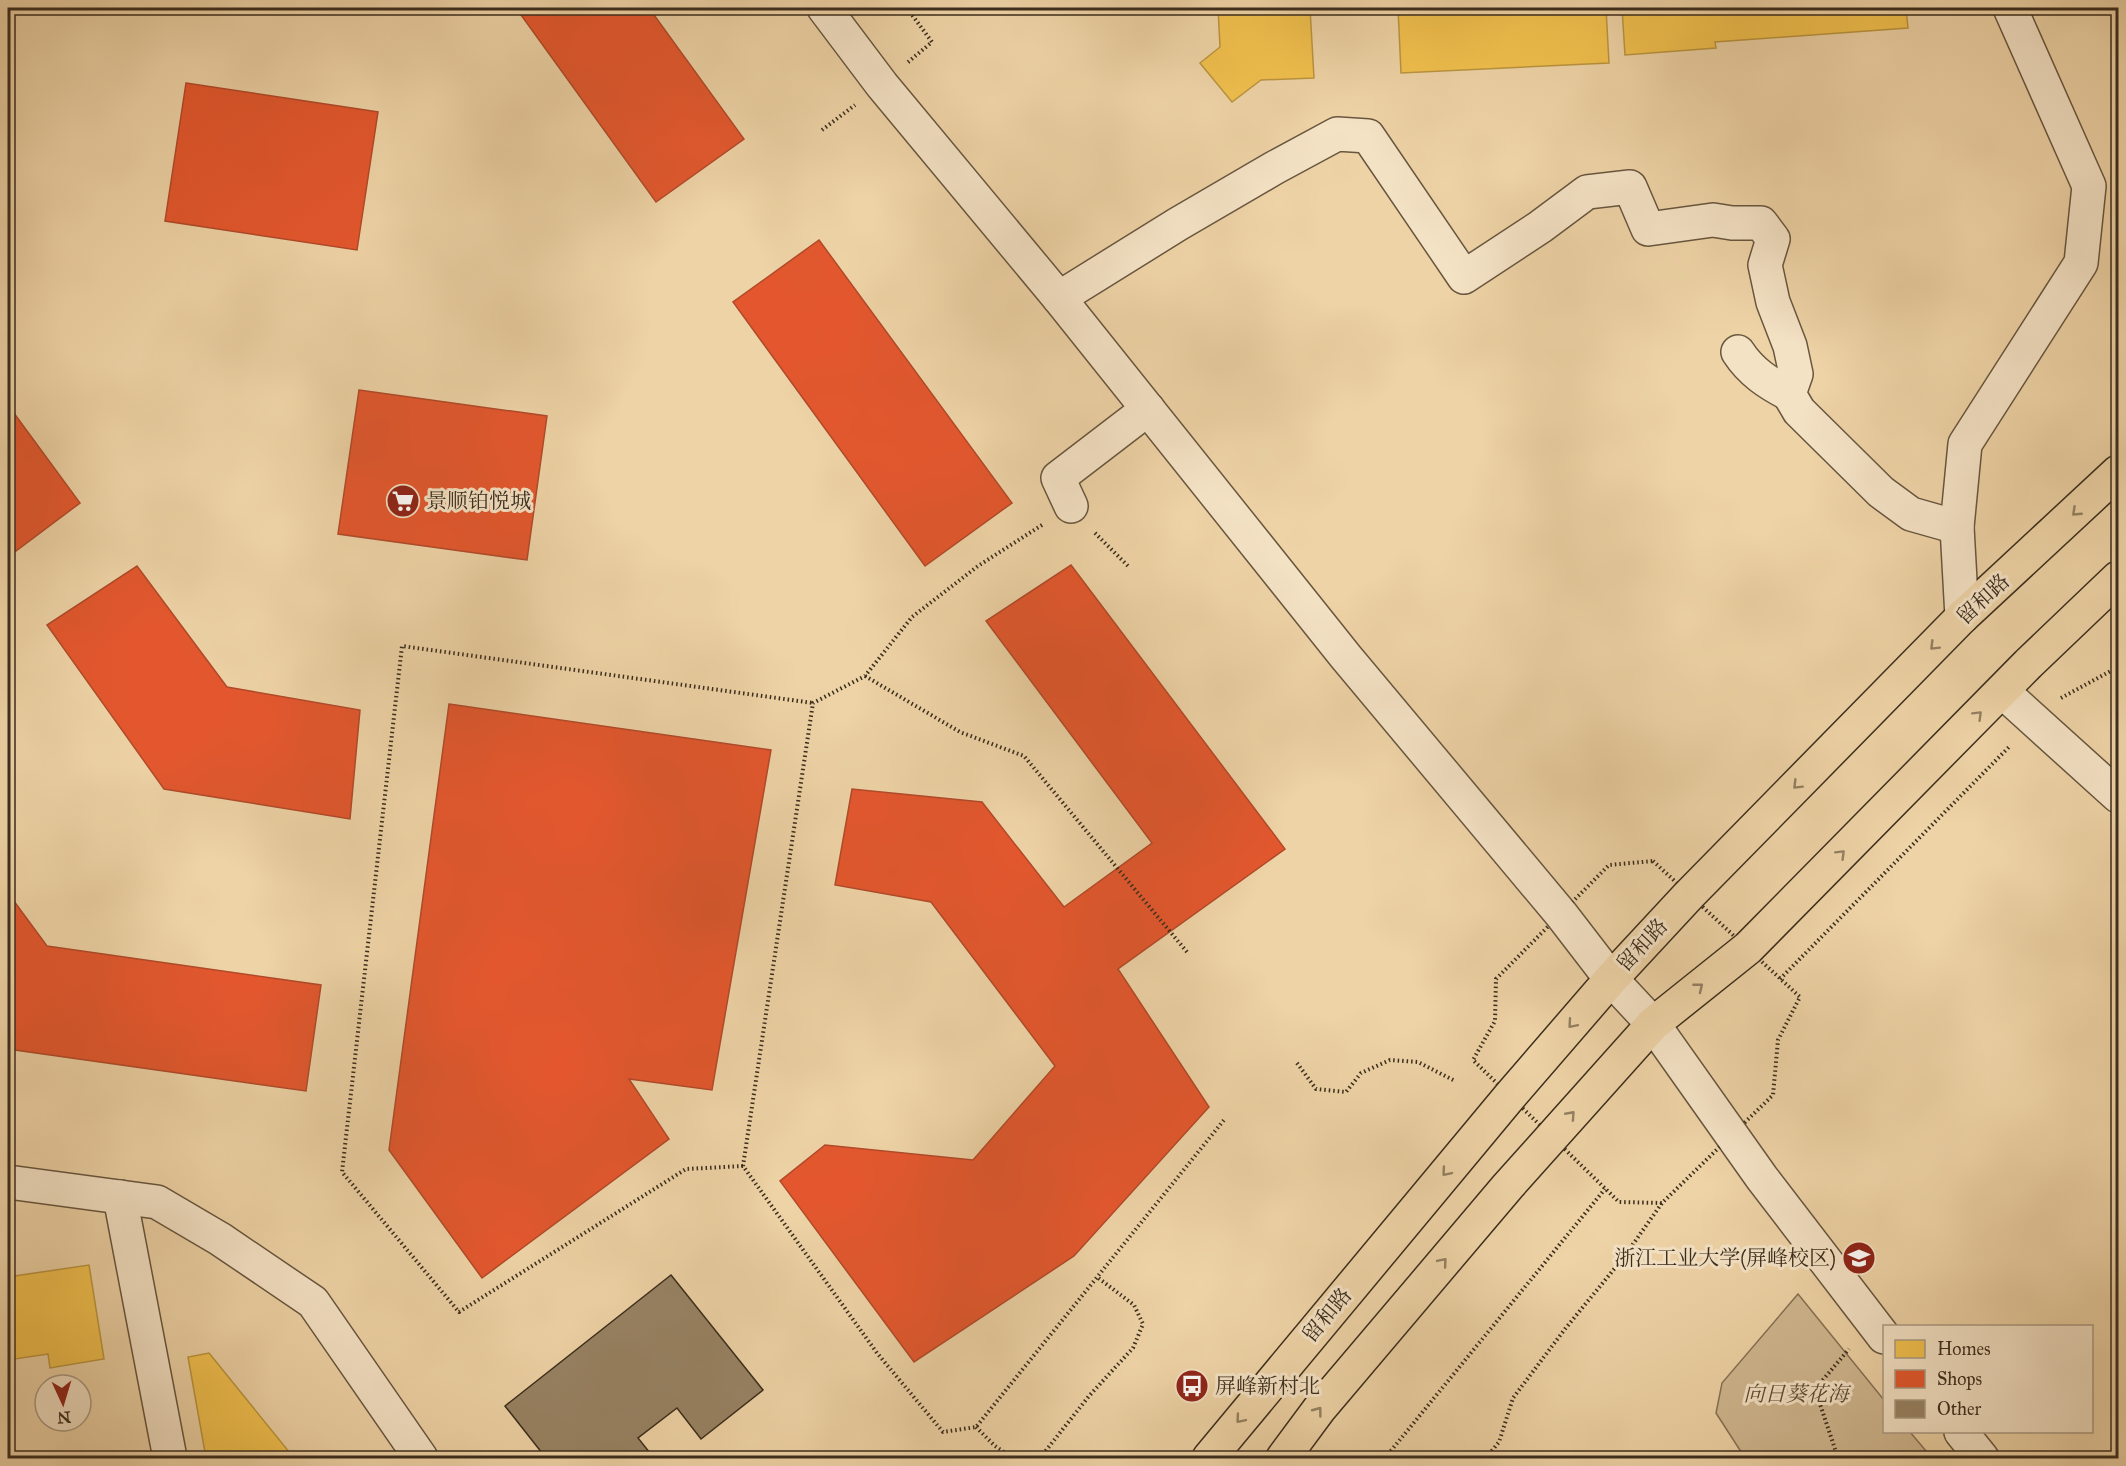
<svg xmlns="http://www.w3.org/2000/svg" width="2126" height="1466" font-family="'IM FELL Great Primer','Noto Serif SC',serif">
<rect width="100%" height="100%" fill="#eed3a6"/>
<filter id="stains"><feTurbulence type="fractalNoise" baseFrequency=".00333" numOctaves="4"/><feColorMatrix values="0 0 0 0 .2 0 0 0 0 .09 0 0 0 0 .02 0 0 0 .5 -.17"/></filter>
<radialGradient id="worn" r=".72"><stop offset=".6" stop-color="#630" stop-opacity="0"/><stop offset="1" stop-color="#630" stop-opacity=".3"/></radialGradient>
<!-- green -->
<polygon fill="#d0b78f" stroke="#867256" stroke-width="1.5" points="1798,1294 1884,1400 1884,1432 1910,1432 1932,1458 1745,1458 1716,1413 1722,1383"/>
<!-- homes -->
<g fill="#f2c14e" stroke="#bb953f" stroke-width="1.5">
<polygon points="1218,8 1310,8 1314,78 1261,80 1232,102 1200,63 1220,47"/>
<polygon points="1398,8 1606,8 1609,63 1401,73"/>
<polygon points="1622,8 1906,8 1908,28 1715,42 1716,48 1625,55"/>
<polygon points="89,1265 104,1359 50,1368 48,1354 8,1360 8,1277"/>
<polygon points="209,1353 294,1458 206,1458 188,1357"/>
</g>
<!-- shops -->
<g fill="#e4572e" stroke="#b14a29" stroke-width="1.5">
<polygon points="516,8 649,8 744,139 656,202"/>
<polygon points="186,83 378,112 357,250 165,221"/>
<polygon points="819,240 1012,503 925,566 733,302"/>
<polygon points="359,390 547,416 527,560 338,534"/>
<polygon points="8,405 80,503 8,557"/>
<polygon points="1071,565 1285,849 1118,969 1209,1107 1074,1256 914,1362 780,1181 825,1145 973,1160 1055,1066 931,902 835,885 852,789 982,802 1064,907 1152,843 986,621"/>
<polygon points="137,566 227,687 360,710 350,819 164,789 47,625"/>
<polygon points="449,704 771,750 712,1090 629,1079 669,1139 482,1278 389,1150"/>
<polygon points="8,893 47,946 321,985 306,1091 8,1049"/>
</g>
<!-- building -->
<polygon fill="#988364" stroke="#3b2d1d" stroke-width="1.5" points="671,1275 763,1390 701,1439 677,1408 638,1438 654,1458 546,1458 505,1406"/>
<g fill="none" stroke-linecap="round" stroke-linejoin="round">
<!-- minor casing -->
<g stroke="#68563f" stroke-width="36">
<g id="minor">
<polyline points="824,8 882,85 1059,298 1346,657 1561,914 1611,979 1653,1024 1762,1178 1884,1337"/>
<polyline points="1059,298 1178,224 1274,168 1337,134 1368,136 1464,277 1540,227 1587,192 1630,187 1648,229 1713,220 1732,223 1761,223 1773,239 1765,265 1773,302 1790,346 1796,374 1789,394 1799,411 1881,492 1911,514 1957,527"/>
<path d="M1738,352C1751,372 1768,383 1789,394"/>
<polyline points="1071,506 1058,478 1148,409"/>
<polyline points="1962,617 1957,527 1965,444 2081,263 2089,186 2010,8"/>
<polyline points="2002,691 2118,796"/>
<polyline points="8,1182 157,1202 220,1239 313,1302 421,1458"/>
<polyline points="120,1197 170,1458"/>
<polyline points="1961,1432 1982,1458"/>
</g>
</g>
<!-- major casing -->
<g stroke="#3b2d1d" stroke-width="36">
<g id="major">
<polyline points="1209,1458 1510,1096 1611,979 1689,895 1962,617 2118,472"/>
<polyline points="1283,1458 1320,1408 1508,1186 1653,1024 1748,948 2028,664 2118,578"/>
</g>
</g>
<!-- path -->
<g stroke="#3b2d1d" stroke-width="4" stroke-dasharray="1.5 3" stroke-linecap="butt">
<polyline points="907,8 932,42 907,63"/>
<polyline points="822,130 855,105"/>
<polyline points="1042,525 978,566 912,617 865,676 813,703 743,1166 877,1353 943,1432 976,1427 1224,1120"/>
<polyline points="1095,533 1129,567"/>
<polyline points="865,676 960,732 1024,756 1187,952"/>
<polyline points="2061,698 2118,667"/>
<polygon points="1653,861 1800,997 1778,1040 1773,1095 1662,1203 1619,1202 1473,1060 1495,1021 1496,979 1609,865"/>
<polyline points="1780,979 2010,746"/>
<polyline points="1297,1063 1316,1089 1346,1092 1361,1073 1390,1060 1418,1062 1455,1081"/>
<polyline points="743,1166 686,1169 459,1312 342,1172 402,646 813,703"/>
<polyline points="976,1427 995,1446 1013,1458"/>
<polyline points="1040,1458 1089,1396 1133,1348 1143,1324 1134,1305 1097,1277"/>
<polyline points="1385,1458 1605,1189"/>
<polyline points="1486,1458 1499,1442 1513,1398 1565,1329 1624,1257 1662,1203"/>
<polyline points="1838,1458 1820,1404 1822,1381 1849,1349"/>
</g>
<!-- minor -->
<use href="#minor" stroke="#f4e2c5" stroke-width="33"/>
<!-- major -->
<use href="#major" stroke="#eed3a6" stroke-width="33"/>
</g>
<!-- one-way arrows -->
<defs><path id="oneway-chevron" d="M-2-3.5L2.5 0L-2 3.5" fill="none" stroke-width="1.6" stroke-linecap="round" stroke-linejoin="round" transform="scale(1.5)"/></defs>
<g stroke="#948062">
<use href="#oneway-chevron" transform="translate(2076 512) rotate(137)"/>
<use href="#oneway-chevron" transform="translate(1934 646) rotate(135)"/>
<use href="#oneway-chevron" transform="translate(1978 715) rotate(-45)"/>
<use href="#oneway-chevron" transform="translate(1797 785) rotate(135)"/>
<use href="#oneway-chevron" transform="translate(1841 854) rotate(-45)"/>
<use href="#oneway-chevron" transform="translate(1699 987) rotate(-39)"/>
<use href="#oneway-chevron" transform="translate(1572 1024) rotate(131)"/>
<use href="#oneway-chevron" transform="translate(1571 1115) rotate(-48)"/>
<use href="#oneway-chevron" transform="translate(1446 1172) rotate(130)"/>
<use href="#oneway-chevron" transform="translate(1443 1262) rotate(-50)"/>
<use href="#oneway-chevron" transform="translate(1318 1411) rotate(-53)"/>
<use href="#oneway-chevron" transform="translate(1240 1419) rotate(130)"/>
</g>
<!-- icons -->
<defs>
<g id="supermarket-disc" transform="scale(1.725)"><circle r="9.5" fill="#8f2418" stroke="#f4e2c5"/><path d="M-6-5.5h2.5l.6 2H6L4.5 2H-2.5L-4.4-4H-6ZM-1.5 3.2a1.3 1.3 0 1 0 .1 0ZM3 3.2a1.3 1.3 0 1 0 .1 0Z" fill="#fff"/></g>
<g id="university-disc" transform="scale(1.725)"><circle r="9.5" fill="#8f2418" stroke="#f4e2c5"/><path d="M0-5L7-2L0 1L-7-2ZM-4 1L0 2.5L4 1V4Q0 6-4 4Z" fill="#fff"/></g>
<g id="bus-disc" transform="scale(1.725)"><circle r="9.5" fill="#8f2418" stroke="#f4e2c5"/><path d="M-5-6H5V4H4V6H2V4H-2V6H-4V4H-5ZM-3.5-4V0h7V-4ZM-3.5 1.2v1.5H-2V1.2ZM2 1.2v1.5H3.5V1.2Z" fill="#fff"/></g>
</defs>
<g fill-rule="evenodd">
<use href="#supermarket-disc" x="403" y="501"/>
<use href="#university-disc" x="1859" y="1258"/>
<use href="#bus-disc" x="1192" y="1386"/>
</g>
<g text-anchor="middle" stroke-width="6" stroke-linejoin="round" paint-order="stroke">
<!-- poi labels -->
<g font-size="21" fill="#3b2d1d" stroke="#f4e2c5" text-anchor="start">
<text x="426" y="508">景顺铂悦城</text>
<text x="1836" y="1265" text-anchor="end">浙江工业大学(屏峰校区)</text>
<text x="1215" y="1393">屏峰新村北</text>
</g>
<!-- street labels -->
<g font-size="21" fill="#3b2d1d" stroke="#f4e2c5">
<text transform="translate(1983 599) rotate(-43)" y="7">留和路</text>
<text transform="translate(1642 945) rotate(-47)" y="7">留和路</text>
<text transform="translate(1327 1315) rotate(-50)" y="7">留和路</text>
</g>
<!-- park labels -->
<g font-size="21" font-style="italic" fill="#594934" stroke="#f4e2c5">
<text x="1796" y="1401">向日葵花海</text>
</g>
</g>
<!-- margin -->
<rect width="2126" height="1466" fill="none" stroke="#eed3a6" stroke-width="30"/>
<rect x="9" y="9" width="2108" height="1448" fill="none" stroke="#3b2d1d" stroke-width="3"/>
<rect x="15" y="15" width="2096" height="1436" fill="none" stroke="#3b2d1d" stroke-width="1.5"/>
<!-- legend -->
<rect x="1883" y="1325" width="210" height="108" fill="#f4e2c5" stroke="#aa9a82" stroke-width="1.5"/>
<rect x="1895" y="1340" width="30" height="18" fill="#f2c14e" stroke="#aa9a82" stroke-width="1.5"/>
<text x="1937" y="1355" font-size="18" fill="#3b2d1d">Homes</text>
<rect x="1895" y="1370" width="30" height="18" fill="#e4572e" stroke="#aa9a82" stroke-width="1.5"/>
<text x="1937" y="1385" font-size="18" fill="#3b2d1d">Shops</text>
<rect x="1895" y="1400" width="30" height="18" fill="#988364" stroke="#aa9a82" stroke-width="1.5"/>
<text x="1937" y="1415" font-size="18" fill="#3b2d1d">Other</text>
<!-- north arrow -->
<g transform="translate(63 1403) rotate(176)"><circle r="28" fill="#f4e2c5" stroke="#aa9a82" stroke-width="1.5"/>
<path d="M0-4.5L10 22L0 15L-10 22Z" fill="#8f2418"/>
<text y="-9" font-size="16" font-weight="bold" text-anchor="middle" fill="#3b2d1d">N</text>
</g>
<rect width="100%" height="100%" filter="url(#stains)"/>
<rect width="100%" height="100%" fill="url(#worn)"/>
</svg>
